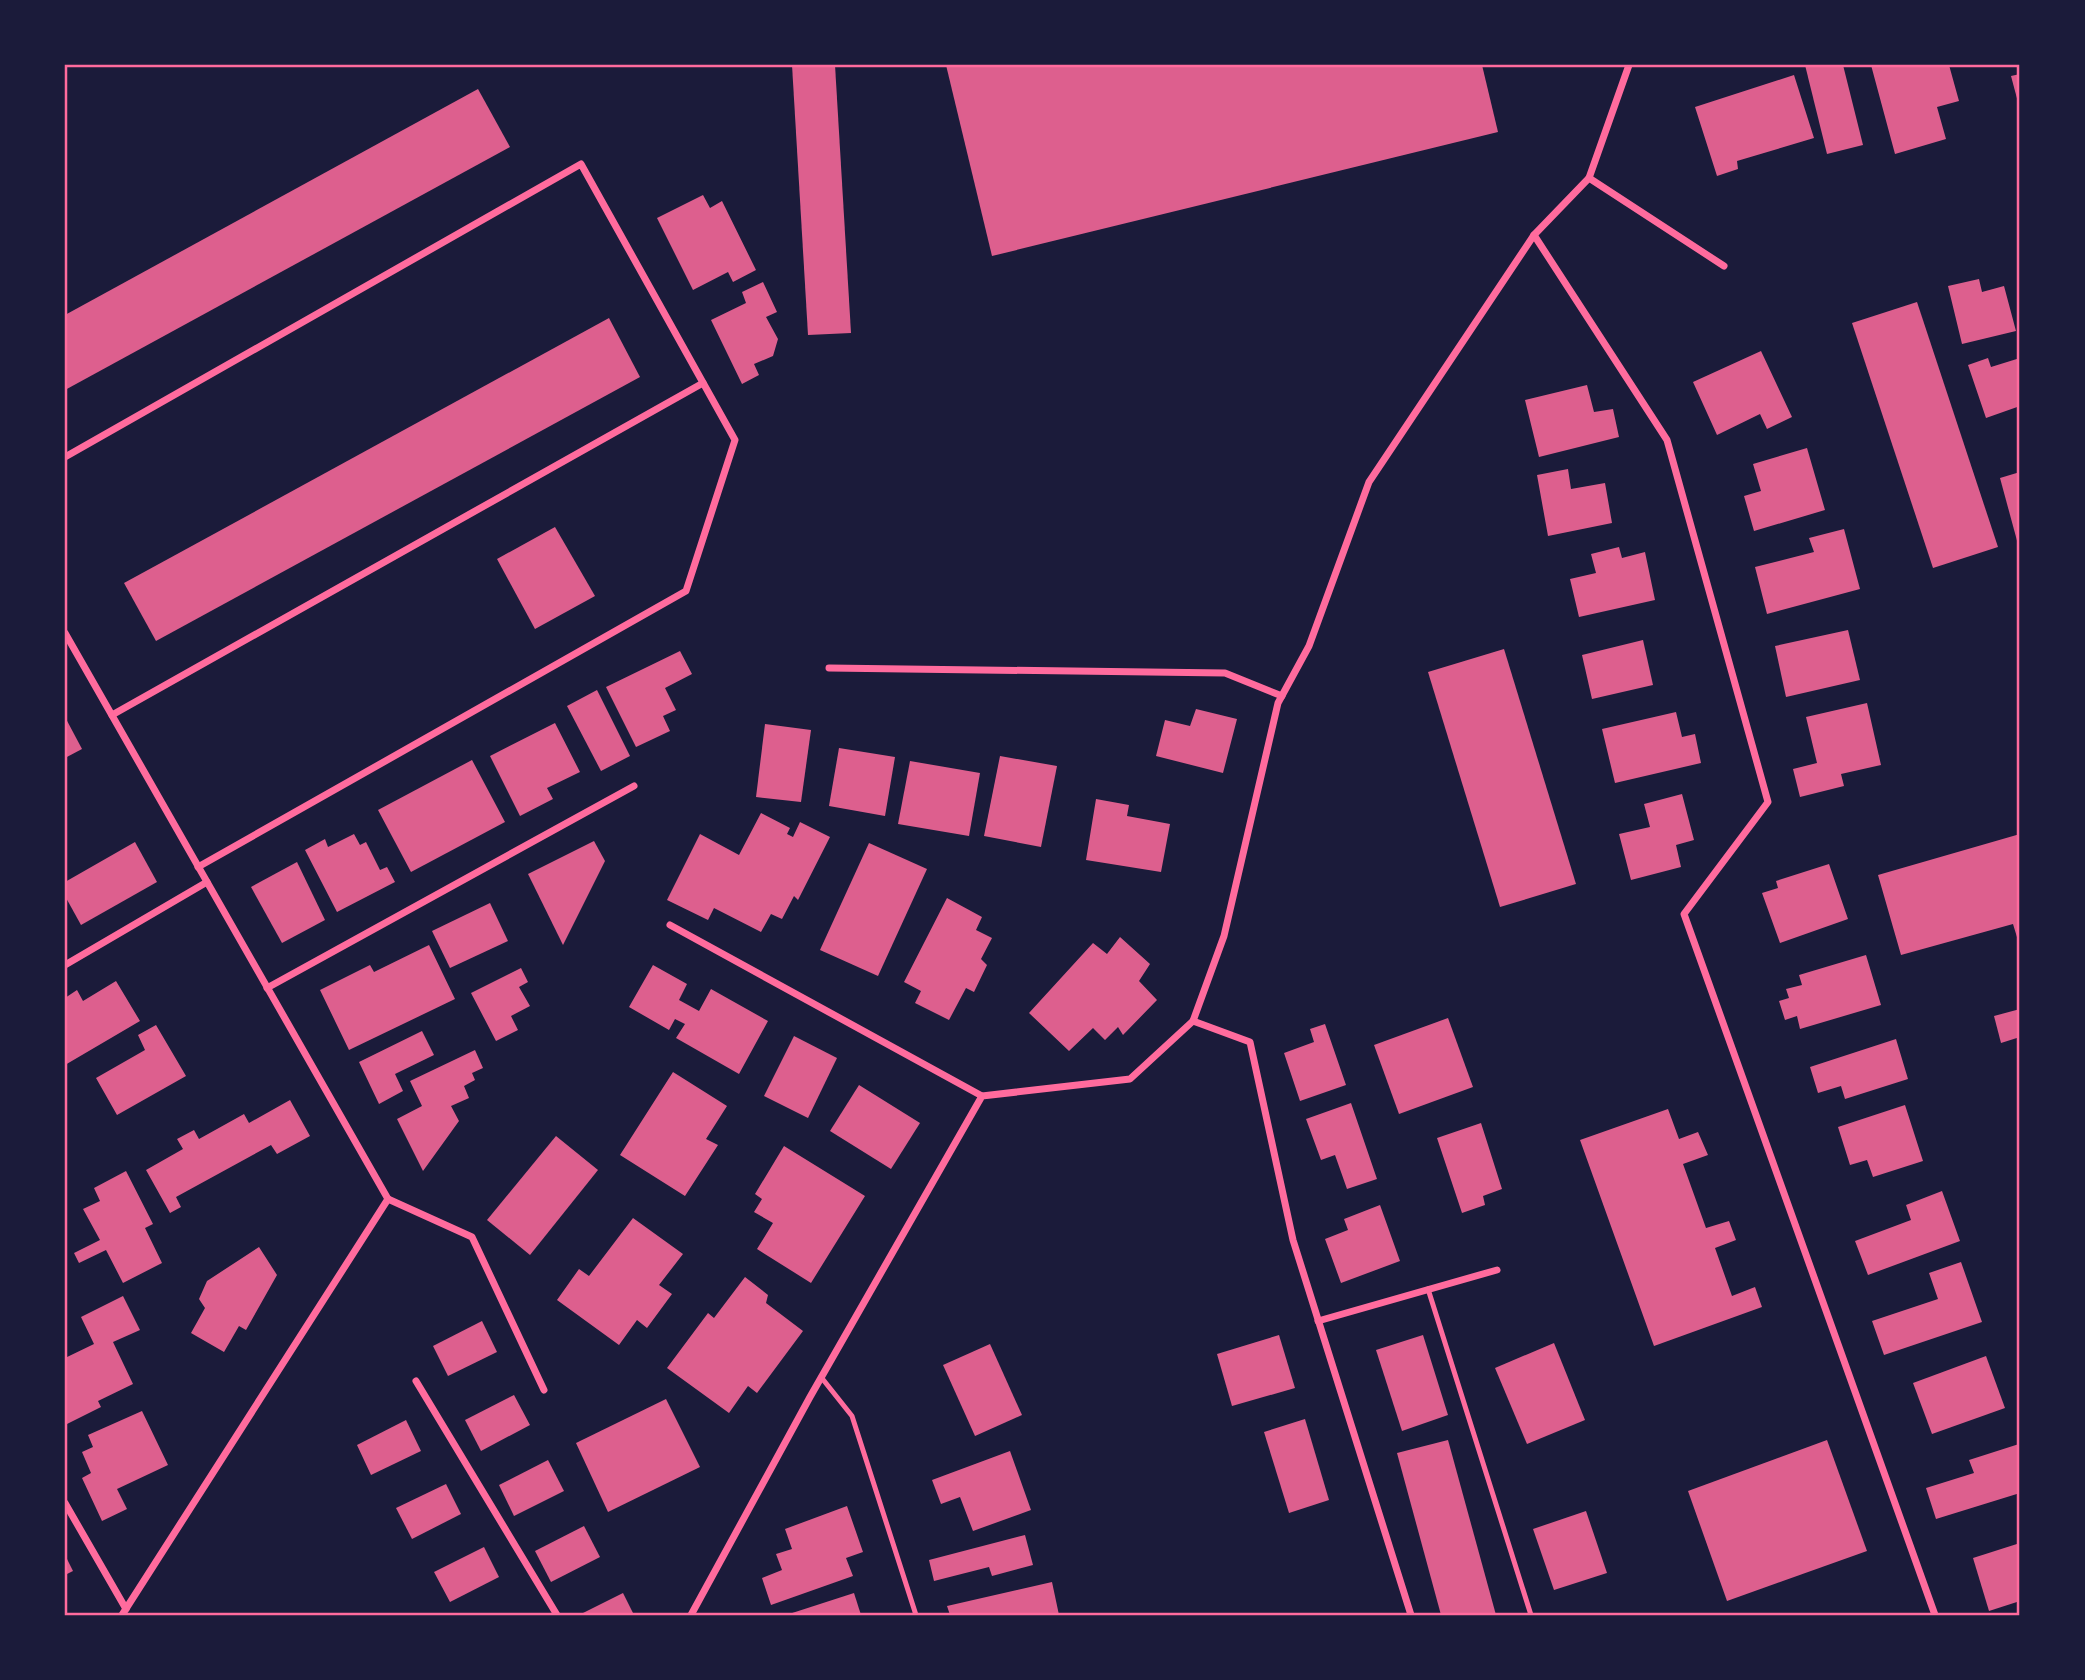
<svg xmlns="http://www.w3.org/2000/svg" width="2085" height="1680" font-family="'DejaVu Sans',sans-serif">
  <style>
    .building { fill: #dd5f8e }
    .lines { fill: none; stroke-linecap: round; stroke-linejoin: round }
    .service { stroke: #ff6b9d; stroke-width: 5 }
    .minor { stroke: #ff6b9d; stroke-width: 7 }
    .neatline { fill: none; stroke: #ff6b9d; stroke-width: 2.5 }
  </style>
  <rect width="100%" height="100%" fill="#1b1b3a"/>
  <g class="building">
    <polygon points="792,65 835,65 851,333 808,335"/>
    <polygon points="946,65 1482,65 1498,132 992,256"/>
    <polygon points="1805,65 1843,65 1863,145 1827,154"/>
    <polygon points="1871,65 1949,65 1959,101 1937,107 1946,139 1895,154"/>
    <polygon points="2020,74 2020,105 2019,106 2011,76"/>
    <polygon points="1794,75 1814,138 1737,161 1738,169 1717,176 1695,107"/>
    <polygon points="478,89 510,147 65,390 65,315"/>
    <polygon points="703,195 710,208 722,201 756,270 733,282 728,272 693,290 657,218"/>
    <polygon points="1979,279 1982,292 2004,286 2016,331 1962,344 1948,286"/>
    <polygon points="763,282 777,312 766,317 778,339 773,356 754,364 759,375 742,384 711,320 746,303 742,292"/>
    <polygon points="1917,302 1998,547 1933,568 1852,323"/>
    <polygon points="609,318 640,377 156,641 124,583"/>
    <polygon points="1761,351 1792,417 1767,429 1760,414 1717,435 1693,382"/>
    <polygon points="1988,358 1991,367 2020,358 2020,406 1986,418 1968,365"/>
    <polygon points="1587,385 1594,412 1613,409 1619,437 1539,457 1525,400"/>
    <polygon points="1807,448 1825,510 1754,531 1744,496 1761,491 1753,464"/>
    <polygon points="1568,469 1571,489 1605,483 1612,523 1548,536 1537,475"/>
    <polygon points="2020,472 2020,548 2019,548 2000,478"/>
    <polygon points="555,527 595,596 535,629 497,559"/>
    <polygon points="1844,529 1860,589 1767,614 1755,567 1814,552 1809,538"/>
    <polygon points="1619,547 1622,558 1645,552 1655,600 1579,617 1570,579 1596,573 1591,554"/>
    <polygon points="1848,630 1860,680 1786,697 1775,646"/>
    <polygon points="1643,640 1653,685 1592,699 1582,655"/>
    <polygon points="1504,649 1576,884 1500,907 1428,672"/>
    <polygon points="680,651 692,674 665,688 676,710 663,716 670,731 636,747 606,687"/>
    <polygon points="597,690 630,756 601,771 567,706"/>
    <polygon points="1867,703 1881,765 1841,774 1844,786 1800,797 1793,769 1817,763 1806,717"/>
    <polygon points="1196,709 1237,719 1223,773 1156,756 1165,720 1190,726"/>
    <polygon points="1676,712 1682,737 1695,734 1701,763 1615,783 1602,729"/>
    <polygon points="65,717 82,749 65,758"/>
    <polygon points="555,723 580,772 547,788 553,799 520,816 490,756"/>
    <polygon points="765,724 811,730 801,802 756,797"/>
    <polygon points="839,748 895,757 885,816 829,806"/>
    <polygon points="1000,756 1057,766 1041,847 984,836"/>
    <polygon points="472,760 505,822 411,872 378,810"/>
    <polygon points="910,761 980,773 969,836 898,824"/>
    <polygon points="1682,794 1694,840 1676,845 1681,867 1631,880 1619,834 1650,827 1644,804"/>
    <polygon points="1096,799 1129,805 1127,816 1170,824 1161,872 1086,860"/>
    <polygon points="761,813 790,828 787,834 793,837 800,822 830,837 798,900 794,896 782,919 771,914 761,932 714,908 708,920 667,900 700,834 739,855"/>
    <polygon points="354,834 360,845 366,842 380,870 387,867 395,882 337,912 305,850 325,839 328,847"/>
    <polygon points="2020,834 2020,947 2013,924 1901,955 1878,875"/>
    <polygon points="594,841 605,861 563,945 528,874"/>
    <polygon points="135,842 157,882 81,925 65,896 65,882"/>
    <polygon points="869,843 927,869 878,976 820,950"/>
    <polygon points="297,862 325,920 282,943 251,887"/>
    <polygon points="1829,864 1848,919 1780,943 1762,893 1778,888 1776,881"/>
    <polygon points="947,898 982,917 976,930 992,938 981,959 987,965 974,992 966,988 949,1020 915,1003 921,991 904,982"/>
    <polygon points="490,903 508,941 450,968 432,931"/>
    <polygon points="1120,937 1150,964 1139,981 1157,1000 1123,1035 1118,1027 1105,1040 1093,1028 1069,1051 1029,1013 1093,943 1107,954"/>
    <polygon points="429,945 455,999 349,1050 320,990 370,965 374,972"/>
    <polygon points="1866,955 1881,1005 1800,1029 1797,1016 1785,1020 1779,1001 1789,998 1786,989 1802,985 1799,975"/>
    <polygon points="653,965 687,984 679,1000 699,1011 711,989 768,1021 739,1074 676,1038 685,1024 675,1019 669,1030 629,1007"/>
    <polygon points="521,968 528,982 519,987 530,1006 511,1016 518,1030 496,1041 471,993"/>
    <polygon points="116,981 140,1021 65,1065 65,998 77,990 83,1001"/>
    <polygon points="2020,1009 2020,1037 2001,1043 1994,1016"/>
    <polygon points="1448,1018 1473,1087 1399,1114 1374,1045"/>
    <polygon points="1325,1024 1346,1085 1300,1101 1284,1053 1314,1042 1310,1029"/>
    <polygon points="156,1025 186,1076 117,1115 96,1078 145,1050 138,1035"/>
    <polygon points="422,1031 434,1055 395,1074 403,1091 379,1104 359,1062"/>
    <polygon points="794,1036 837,1058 808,1118 764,1096"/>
    <polygon points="1896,1039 1908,1079 1845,1099 1841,1086 1818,1093 1810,1067"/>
    <polygon points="475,1050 483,1068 472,1073 475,1080 464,1086 469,1098 451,1106 459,1121 423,1171 397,1119 422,1106 410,1081"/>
    <polygon points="673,1072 727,1106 706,1139 718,1145 685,1196 620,1155"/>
    <polygon points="859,1085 920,1123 891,1169 830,1131"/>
    <polygon points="290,1100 310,1136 277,1154 271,1145 176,1197 181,1207 170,1213 146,1170 183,1149 177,1139 194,1130 199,1139 244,1114 249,1123"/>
    <polygon points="1351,1103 1377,1179 1347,1189 1335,1155 1321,1160 1306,1119"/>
    <polygon points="1905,1105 1923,1161 1873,1177 1867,1160 1850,1165 1838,1127"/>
    <polygon points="1668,1109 1679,1139 1698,1132 1708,1155 1683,1164 1706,1228 1729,1221 1736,1240 1715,1248 1732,1296 1755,1287 1762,1307 1654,1346 1580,1140"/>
    <polygon points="1481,1123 1502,1189 1483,1196 1485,1205 1462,1213 1437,1138"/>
    <polygon points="556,1136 598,1170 530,1255 487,1220"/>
    <polygon points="784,1146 865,1196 811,1283 757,1249 773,1223 754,1212 762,1199 755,1194"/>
    <polygon points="126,1171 153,1224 145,1228 162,1263 123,1283 106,1250 79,1263 74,1253 100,1240 83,1209 100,1201 94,1188"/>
    <polygon points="1942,1191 1960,1241 1868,1275 1855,1241 1911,1220 1906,1205"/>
    <polygon points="1380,1205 1400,1261 1341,1283 1325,1239 1348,1230 1344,1219"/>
    <polygon points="633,1218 683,1254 659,1285 672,1294 647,1328 637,1320 619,1345 557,1300 579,1269 589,1276"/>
    <polygon points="259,1247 277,1275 246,1330 239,1326 224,1352 191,1333 205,1308 199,1299 207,1281"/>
    <polygon points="1961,1262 1982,1322 1884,1355 1872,1321 1938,1299 1929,1273"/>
    <polygon points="745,1277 768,1295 766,1303 803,1331 757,1393 748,1386 729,1413 667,1368 708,1313 714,1318"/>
    <polygon points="123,1296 140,1330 113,1342 133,1384 98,1401 101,1407 67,1424 65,1358 94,1344 81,1317"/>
    <polygon points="482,1321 497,1352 448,1376 433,1346"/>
    <polygon points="1279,1335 1295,1388 1232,1406 1217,1354"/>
    <polygon points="1423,1335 1448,1415 1402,1431 1376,1350"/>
    <polygon points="1554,1343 1585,1420 1527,1444 1495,1368"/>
    <polygon points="990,1344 1022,1415 975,1436 943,1365"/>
    <polygon points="1986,1356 2005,1408 1932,1434 1913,1383"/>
    <polygon points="514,1395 530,1425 481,1451 465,1420"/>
    <polygon points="666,1399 700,1467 608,1512 576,1443"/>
    <polygon points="142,1411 168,1465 117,1489 127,1509 102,1521 82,1478 91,1473 82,1452 93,1447 88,1435"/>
    <polygon points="1305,1419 1329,1500 1289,1513 1264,1432"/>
    <polygon points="406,1420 421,1451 371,1475 357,1445"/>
    <polygon points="1448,1440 1496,1615 1441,1615 1397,1453"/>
    <polygon points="1827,1440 1867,1551 1727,1601 1688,1491"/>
    <polygon points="2019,1444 2020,1493 1936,1519 1926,1488 1974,1473 1969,1460"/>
    <polygon points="1010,1451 1031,1510 973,1531 960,1497 941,1504 932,1480"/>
    <polygon points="548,1460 564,1491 514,1516 499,1485"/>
    <polygon points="446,1484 461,1514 412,1539 396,1508"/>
    <polygon points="847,1506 863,1552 846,1558 853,1576 771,1605 762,1578 782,1570 776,1554 792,1549 785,1529"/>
    <polygon points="1586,1511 1607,1573 1554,1590 1533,1529"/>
    <polygon points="584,1526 600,1557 551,1582 535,1551"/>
    <polygon points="1025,1535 1033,1565 992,1576 989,1567 934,1581 929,1560"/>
    <polygon points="2020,1543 2020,1601 1989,1611 1973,1558"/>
    <polygon points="484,1547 499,1577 450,1602 434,1572"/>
    <polygon points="65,1555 73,1571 65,1575"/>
    <polygon points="1052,1582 1059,1615 950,1615 947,1606"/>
    <polygon points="623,1593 634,1615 579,1615"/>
    <polygon points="854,1593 861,1615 786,1615"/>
  </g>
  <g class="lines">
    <g class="service">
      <polyline points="1428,1289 1531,1615"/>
      <polyline points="821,1377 852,1416 916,1615"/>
    </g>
    <g class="minor">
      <polyline points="1589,178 1724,266"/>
      <polyline points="1534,235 1667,440 1768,802 1684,914 1935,1615"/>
      <polyline points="65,457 581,164 735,440 686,591 198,867"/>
      <polyline points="65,633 388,1199 122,1615"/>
      <polyline points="829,668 1225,673 1282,696"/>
      <polyline points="112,715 703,383"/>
      <polyline points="670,925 982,1096"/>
      <polyline points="65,965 207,882"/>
      <polyline points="267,988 634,786"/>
      <polyline points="1193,1021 1250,1042 1293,1240 1411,1615"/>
      <polyline points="388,1199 472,1237 544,1390"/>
      <polyline points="1318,1321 1497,1270"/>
      <polyline points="416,1381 557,1615"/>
      <polyline points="65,1503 126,1609"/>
      <polyline points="691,1615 810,1397 982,1096 1130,1079 1193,1021 1224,936 1278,703 1309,646 1369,482 1534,235 1589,178 1629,65"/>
    </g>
  </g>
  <rect width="2085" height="1680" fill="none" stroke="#1b1b3a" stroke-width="133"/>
  <rect x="66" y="66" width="1952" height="1548" class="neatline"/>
</svg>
